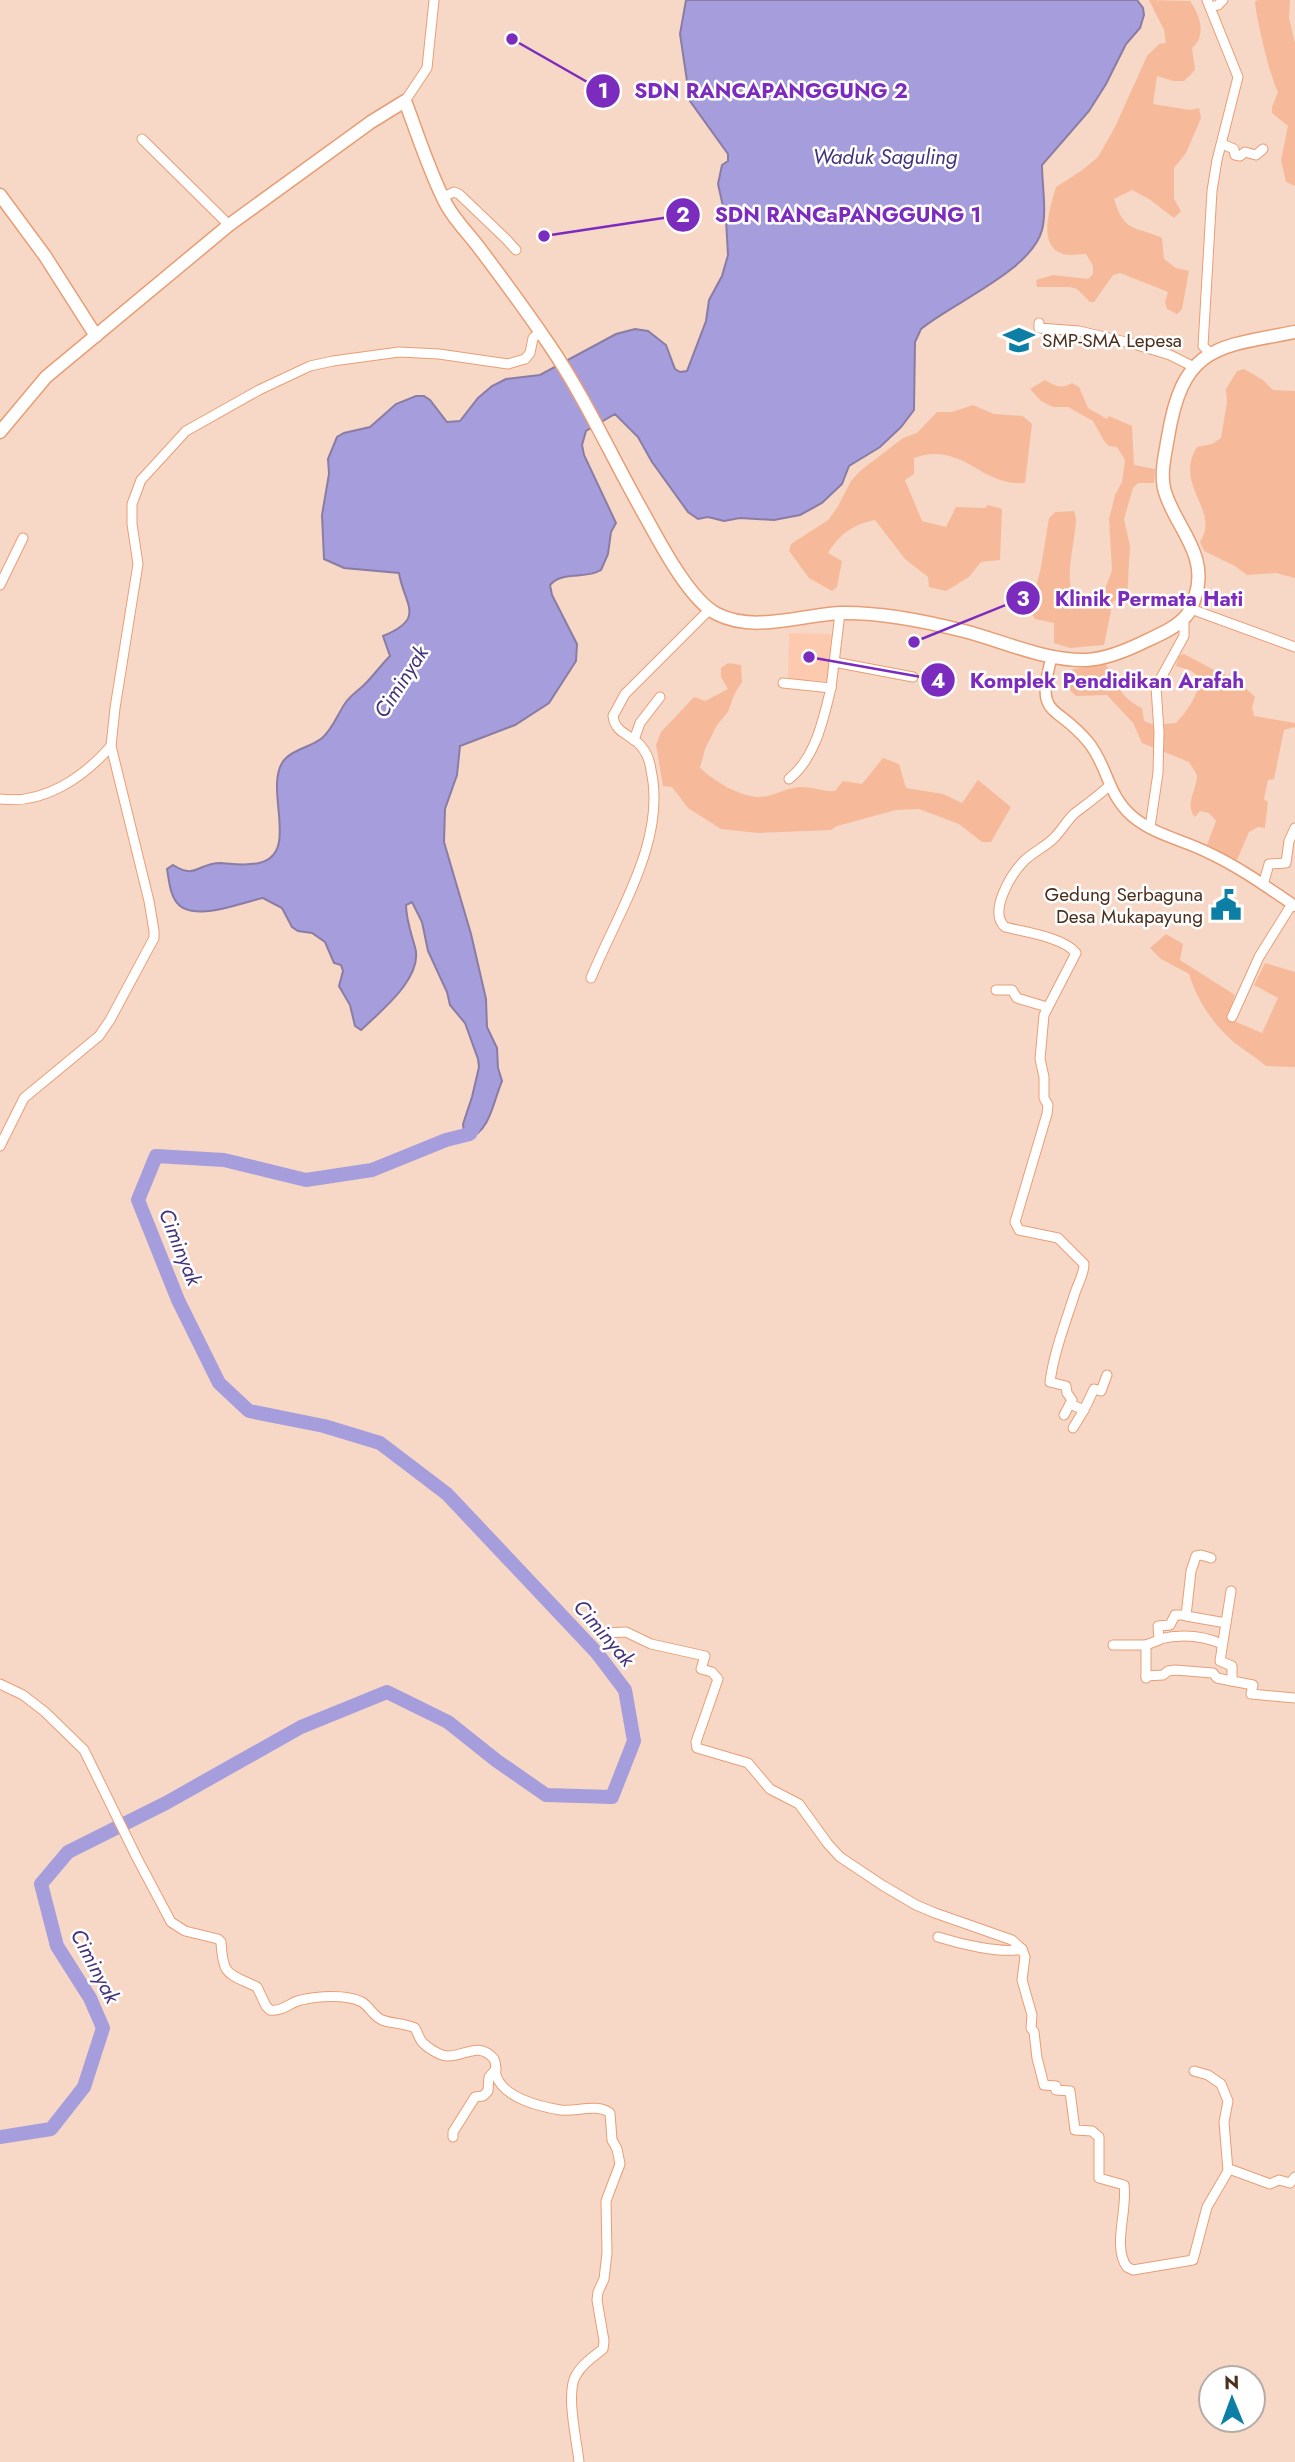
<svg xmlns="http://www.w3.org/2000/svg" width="1295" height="2462" font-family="Jost,sans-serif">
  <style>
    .built { fill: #fdcaaf }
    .green { fill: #f6ba9a }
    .water { fill: #a59ddc; stroke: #8a7ca3; stroke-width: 2 }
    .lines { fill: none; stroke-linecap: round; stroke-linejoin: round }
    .river { stroke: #a59ddc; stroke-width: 14 }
    .minor-casing { stroke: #e89e75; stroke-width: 11 }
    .tertiary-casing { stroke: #e89e75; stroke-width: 13 }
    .secondary-casing { stroke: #e89e75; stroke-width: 15 }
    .minor { stroke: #fff; stroke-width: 9 }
    .tertiary { stroke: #fff; stroke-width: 10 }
    .secondary { stroke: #fff; stroke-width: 12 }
    .labels { text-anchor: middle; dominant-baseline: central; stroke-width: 5; stroke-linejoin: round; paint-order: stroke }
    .poi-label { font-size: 19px; fill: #4c2e1d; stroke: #fff; text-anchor: start }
    .water-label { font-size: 21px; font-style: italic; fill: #43327c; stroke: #fff }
    .leader { fill: none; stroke: #7b2cbf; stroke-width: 2.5 }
    .callout-dot { fill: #7b2cbf; stroke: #fff; stroke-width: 2.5 }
    .mark-label { font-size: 21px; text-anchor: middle; font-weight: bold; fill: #fff }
    .callout-label { font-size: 21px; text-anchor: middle; font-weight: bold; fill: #7b2cbf; stroke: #fff; stroke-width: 5; stroke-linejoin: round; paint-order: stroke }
  </style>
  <rect width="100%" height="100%" fill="#f7d8c7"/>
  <polygon class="built" points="789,633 831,634 830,681 788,680"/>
  <g class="green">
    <path d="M 1149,0 L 1190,1 C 1200,15 1207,36 1192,48 L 1195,70 L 1184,81 L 1173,81 L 1157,76 L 1153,104 L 1190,110 L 1199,108 L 1201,118 L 1186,153 L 1174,168 L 1174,199 L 1181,211 L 1174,218 L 1149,199 L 1132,190 L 1114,199 C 1125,234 1134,225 1162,238 L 1164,259 L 1176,268 L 1189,271 L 1182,309 L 1177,314 L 1167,309 L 1165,302 L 1168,292 L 1120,273 L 1113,275 L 1094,302 L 1090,302 L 1077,289 L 1070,287 L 1037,287 L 1036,280 L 1053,275 L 1088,279 L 1093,274 L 1093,266 L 1086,254 C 1079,254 1069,256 1063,254 C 1036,246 1051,205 1056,187 L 1081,171 L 1098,157 L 1115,127 L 1147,56 L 1159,44 L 1166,43 L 1164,30 Z"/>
    <path d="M 1257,0 L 1290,0 L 1289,18 L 1295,43 L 1295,186 L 1286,182 L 1281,160 L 1288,126 L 1272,113 L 1272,107 L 1278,92 C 1271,80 1256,18 1255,2 Z"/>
    <path d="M 1244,369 L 1263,380 L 1273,390 L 1295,391 L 1295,578 L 1276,573 L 1247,575 L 1235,566 L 1204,551 L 1200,542 C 1221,510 1173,486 1197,447 L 1212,444 L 1221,438 L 1227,402 L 1226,389 L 1237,371 Z"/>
    <path d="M 1045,380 C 1054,385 1061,390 1072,383 L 1079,387 L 1088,408 L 1107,419 L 1109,416 L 1132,426 L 1134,465 L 1155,469 L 1154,483 L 1138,483 L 1133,488 L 1124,519 L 1130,546 L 1127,598 L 1113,601 L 1104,645 L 1070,648 L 1054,643 L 1054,623 L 1035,619 L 1030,611 L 1041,567 L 1049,518 L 1055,512 L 1074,511 L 1076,518 C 1076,543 1062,579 1076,602 L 1088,604 L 1101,600 L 1112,570 L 1109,519 L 1115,495 L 1122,482 L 1125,460 L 1117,447 L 1109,446 L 1104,441 L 1093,421 L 1068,407 L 1053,407 L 1041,401 L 1030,389 Z"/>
    <path d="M 973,405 L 994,414 L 1023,416 L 1032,424 L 1025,483 C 981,487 962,440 914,458 L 914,474 L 905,480 L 922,521 L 946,527 L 956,507 L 985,508 L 988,505 L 1002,509 L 1000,560 L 981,562 L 969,577 L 946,591 L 929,587 L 928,577 L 905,559 L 875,520 C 852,525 840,534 828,553 L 842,561 L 837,587 L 832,591 L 809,578 L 789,551 L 791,544 L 828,520 L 837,508 L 851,481 L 860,471 L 903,438 L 917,433 L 937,412 L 952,412 Z"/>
    <path d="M 1184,654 L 1214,670 L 1235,678 L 1255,697 L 1252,707 L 1254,716 L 1295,723 L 1295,729 L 1294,727 L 1284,730 L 1274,779 L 1268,780 L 1264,799 L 1268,802 L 1265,828 L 1258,827 L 1249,832 L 1237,860 L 1207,845 L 1216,821 L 1209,813 L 1200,811 L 1195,817 C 1184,804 1197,790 1197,775 L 1189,762 L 1142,743 L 1133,723 L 1107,695 L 1076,696 L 1067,687 L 1073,669 L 1106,664 C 1114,682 1123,700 1142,708 L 1144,721 L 1154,725 L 1176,723 C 1185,714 1209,683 1193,672 C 1189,669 1180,668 1176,666 L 1179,656 Z"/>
    <path d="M 728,663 L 741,665 L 742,682 L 734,695 L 728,712 L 717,725 L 705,749 L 700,768 C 716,782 738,796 759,797 C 774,797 788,786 802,787 C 814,787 823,792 835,791 L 843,781 L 862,784 L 883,758 L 899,764 L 906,788 L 943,794 L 962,803 L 978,780 L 1011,807 L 991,842 L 982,842 L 959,824 L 919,809 L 896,810 L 837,826 L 831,830 L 758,833 L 721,829 L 688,808 L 672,787 L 663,786 L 656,745 L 661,732 L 694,697 L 705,701 L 728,689 L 721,677 L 721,668 Z"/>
    <path d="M 1166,934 L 1183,944 L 1180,960 L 1235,995 L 1227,1018 L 1262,1033 L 1278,998 L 1254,985 L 1265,963 L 1295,972 L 1295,1067 L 1266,1066 C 1256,1057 1245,1051 1235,1043 C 1213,1025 1197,1000 1189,974 L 1161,959 L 1150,948 Z"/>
  </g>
  <path class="water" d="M 686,0 L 1137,0 L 1143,8 L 1144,15 L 1140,28 L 1126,44 L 1106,84 L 1089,111 L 1042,165 C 1042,185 1047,211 1042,230 C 1031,271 952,303 921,329 L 915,342 L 914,410 L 901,427 L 880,447 L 849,466 L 842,484 L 822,503 L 800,515 L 774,520 L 740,518 L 724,521 L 708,517 L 698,519 L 688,512 L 652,462 L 638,437 L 615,414 L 586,431 L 582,445 L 584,455 L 616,523 L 611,532 L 608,554 L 601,570 C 585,580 564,570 550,585 L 552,595 L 577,644 L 576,661 L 549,703 L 515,725 L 460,746 L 457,775 L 445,809 L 444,842 L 471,934 L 486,999 L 487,1027 L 497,1048 L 498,1068 L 502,1081 C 494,1099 490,1133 468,1138 L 464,1132 L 463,1124 L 472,1097 L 479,1067 L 478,1059 L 465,1023 L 450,1005 L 447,992 L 428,951 L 422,922 L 412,902 L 406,905 C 406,919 411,933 415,947 C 424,977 381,1011 361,1030 L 355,1026 L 350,1005 L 339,986 L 343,971 L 341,965 L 334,963 L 325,942 L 312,933 L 298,931 L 292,927 L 282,908 L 263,898 C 242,902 189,925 175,900 C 169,891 169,879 167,869 L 173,865 C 197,880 196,863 221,863 C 233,864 247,866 259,863 C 300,854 265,792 282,763 C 291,749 310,748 322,738 C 333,729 338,713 346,702 C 351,695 359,690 365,684 C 374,675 381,665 390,656 L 383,636 C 427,618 404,605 399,573 L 344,568 L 324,559 L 322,515 L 329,474 L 328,459 L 337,437 L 344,433 L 370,427 L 396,404 L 416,396 L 424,396 L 430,400 L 447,422 L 460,421 L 478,398 L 492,386 L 506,379 L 540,375 L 616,334 L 635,329 L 648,331 L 666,345 L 675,369 L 680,372 L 687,371 L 706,321 L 709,300 L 722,276 L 728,255 L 726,220 L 718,184 L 722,165 L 728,161 L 728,154 L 690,101 L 680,34 Z"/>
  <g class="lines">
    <polyline class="river" points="0,2137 51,2129 84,2087 103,2028 90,1998 57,1946 41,1884 68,1852 166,1803 301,1727 387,1692 448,1722 497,1761 546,1795 612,1797 634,1741 625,1690 597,1653 447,1494 380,1443 324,1426 249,1411 219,1383 178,1300 138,1200 156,1156 224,1160 306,1180 372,1170 446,1140 470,1134 477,1121"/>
    <defs>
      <g id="minor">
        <polyline points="1207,0 1238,77 1217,160 1212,191 1203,346 1210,353"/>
        <polyline points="1210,7 1218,5 1223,0"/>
        <polyline points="405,101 427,68 434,0"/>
        <polyline points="142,139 229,225"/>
        <polyline points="1222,144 1234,149 1235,155 1240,156 1245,152 1256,155 1263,149"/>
        <polyline points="443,197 454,192 459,194 506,239 516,250"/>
        <polyline points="1039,323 1039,328 1079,331 1134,344 1170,355 1194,367"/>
        <polyline points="0,585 23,538"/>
        <polyline points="1191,609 1295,647"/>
        <polyline points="834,662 913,677"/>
        <polyline points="783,683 831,688 840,613"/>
        <polyline points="634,740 640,723 660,697"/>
        <path d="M 789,779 C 816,757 823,720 831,688"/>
        <path d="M 0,799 C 43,805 83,778 111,746"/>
        <polyline points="1150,827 1158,773 1159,732 1156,687 1184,636 1184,619"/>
        <polyline points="1263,885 1269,864 1286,863 1289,841 1295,828"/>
        <path d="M 591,978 C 617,914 667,840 651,770 C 650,762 646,752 641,746 C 631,734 615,734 613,716 L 625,694 L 710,609"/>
        <polyline points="996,990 1012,990 1017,998 1047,1007"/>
        <polyline points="1232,1017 1259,957 1292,904"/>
        <polyline points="0,1146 24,1098 99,1036 110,1020 154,938 154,931 149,901 111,746 115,708 138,564 132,524 132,504 141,480 186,431 259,390 310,366 333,361 399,352 439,354 508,364 525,359 530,353 533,338 540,332"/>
        <polyline points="1070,1404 1084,1410 1094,1389 1101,1391 1107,1375"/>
        <path d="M 1064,1415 L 1072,1400 L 1067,1393 L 1066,1386 L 1050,1382 C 1054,1352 1065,1324 1074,1296 C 1077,1285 1084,1275 1084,1264 L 1058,1238 L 1019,1230 L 1015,1222 L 1047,1114 L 1048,1105 L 1044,1098 L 1044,1077 L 1040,1059 L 1044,1015 L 1076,953 C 1063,937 1024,932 1005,927 C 988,912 1011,874 1024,861 C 1033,852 1045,847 1054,838 C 1062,830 1067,820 1075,813 C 1087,804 1098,796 1109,786"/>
        <polyline points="1073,1428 1084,1410"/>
        <polyline points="1211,1558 1201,1555 1196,1556 1191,1571 1186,1616 1226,1623"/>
        <polyline points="1231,1591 1220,1661 1232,1666 1232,1681 1253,1685 1251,1694 1295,1698"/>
        <path d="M 604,1633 L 626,1632 L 651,1644 L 705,1656 L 701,1669 L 712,1672 L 718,1679 L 696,1742 L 697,1748 L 748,1763 L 770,1789 L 799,1804 L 828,1844 L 840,1857 L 882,1885 L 916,1905 L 935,1913 L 1012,1940 L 1022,1949 L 1025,1957 L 1022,1980 L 1032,2015 L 1031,2028 L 1034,2032 L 1037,2058 L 1044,2085 L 1056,2086 L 1056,2090 L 1070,2091 L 1075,2130 L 1092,2131 L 1099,2137 L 1099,2178 L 1124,2185 C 1128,2209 1112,2247 1127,2267 L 1133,2270 L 1193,2260 L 1207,2207 L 1228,2171 L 1232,2170 L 1270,2184 L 1279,2180 L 1290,2183 L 1295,2177"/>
        <path d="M 1159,1639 C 1180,1634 1202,1635 1222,1644"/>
        <polyline points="1113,1645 1146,1645"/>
        <polyline points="1146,1676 1163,1675 1168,1671 1175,1670 1213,1673 1217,1678 1232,1681"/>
        <polyline points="1146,1678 1146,1645 1159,1640 1158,1626 1170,1625 1175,1615 1186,1615"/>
        <path d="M 0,1684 L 23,1695 L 45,1712 L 84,1750 L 137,1858 L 171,1922 L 185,1931 L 218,1939 L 221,1942 C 223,1977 228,1973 257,1987 L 266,2006 L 270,2010 C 283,2012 290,2002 301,2000 C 318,1996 346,1994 362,2002 C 370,2007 373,2016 382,2020 C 393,2024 404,2023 415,2028 C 418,2033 419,2039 423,2043 C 428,2048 440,2056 448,2056 C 465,2056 479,2041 494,2059 C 497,2065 495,2069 496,2075 C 503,2098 541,2107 561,2110 C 577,2112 597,2103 610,2113 L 612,2140 L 617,2149 L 620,2164 L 606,2201 L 607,2253 L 604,2279 L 598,2292 L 597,2300 L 604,2341 L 603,2349 C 593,2357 581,2365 575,2377 C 566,2396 577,2441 579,2462"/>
        <path d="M 938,1937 C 960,1944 1001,1954 1022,1949"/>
        <polyline points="1194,2071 1208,2075 1221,2084 1228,2101 1224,2122 1228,2171"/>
        <polyline points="453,2137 453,2132 475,2097 483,2096 488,2091 489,2077 496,2069"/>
      </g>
      <path id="tertiary" d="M 1052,656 C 1034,720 1056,702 1089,743 C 1108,767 1107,794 1132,816 C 1154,835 1184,840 1209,853 C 1239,867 1267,887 1295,906"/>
      <g id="secondary">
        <polyline points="0,195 45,256 96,336"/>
        <path d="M 0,432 L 46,377 L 229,225 L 371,122 L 405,101 C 418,135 429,171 446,204 C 454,219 466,231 477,245 C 502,278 527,312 550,346 C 586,399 612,458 644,514 C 659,541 689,600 717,614 C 755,633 800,615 840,613 C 881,612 925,621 964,631 C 1003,641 1045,661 1086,660 C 1107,659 1130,649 1148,640 C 1161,634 1177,627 1186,616 C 1191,611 1193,604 1195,597 C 1209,556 1178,530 1166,495 C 1159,476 1165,456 1168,437 C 1183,346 1216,347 1295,332"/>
      </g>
    </defs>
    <use href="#minor" class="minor-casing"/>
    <use href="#tertiary" class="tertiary-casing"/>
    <use href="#secondary" class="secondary-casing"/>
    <use href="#minor" class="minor"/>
    <use href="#tertiary" class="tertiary"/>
    <use href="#secondary" class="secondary"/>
  </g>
  <defs>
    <symbol id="school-bare" viewBox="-9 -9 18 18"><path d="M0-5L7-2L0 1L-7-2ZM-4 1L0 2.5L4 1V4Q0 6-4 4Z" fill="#0d7fa7" stroke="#fff" stroke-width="2.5" paint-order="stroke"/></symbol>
    <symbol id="civic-bare" viewBox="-9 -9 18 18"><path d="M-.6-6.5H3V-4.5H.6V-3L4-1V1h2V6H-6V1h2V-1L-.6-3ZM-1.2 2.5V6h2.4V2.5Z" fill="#0d7fa7" stroke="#fff" stroke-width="2.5" paint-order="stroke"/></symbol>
  </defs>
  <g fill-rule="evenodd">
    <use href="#school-bare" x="997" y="318" width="44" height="44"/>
    <use href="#civic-bare" x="1204" y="883" width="44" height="44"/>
  </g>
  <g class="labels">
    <g class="poi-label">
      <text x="1042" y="340">SMP-SMA Lepesa</text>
      <text x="1203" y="894" text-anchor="end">Gedung Serbaguna<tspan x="1203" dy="22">Desa Mukapayung</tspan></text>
    </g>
    <g class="water-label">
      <text x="885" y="157">Waduk Saguling</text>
      <text transform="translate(401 682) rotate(-57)">Ciminyak</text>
      <text transform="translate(180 1247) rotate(68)">Ciminyak</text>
      <text transform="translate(604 1633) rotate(49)">Ciminyak</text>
      <text transform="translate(95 1966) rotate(62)">Ciminyak</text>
    </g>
  </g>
  <path class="leader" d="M512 39L603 91M544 236L683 215M914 642L1023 598M809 657L938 680"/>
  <g class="callout-dot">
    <circle cx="512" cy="39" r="7"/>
    <circle cx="544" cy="236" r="7"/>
    <circle cx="914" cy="642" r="7"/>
    <circle cx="809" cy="657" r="7"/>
    <circle cx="603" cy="91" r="18"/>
    <circle cx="683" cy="215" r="18"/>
    <circle cx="1023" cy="598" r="18"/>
    <circle cx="938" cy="680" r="18"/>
  </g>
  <g class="mark-label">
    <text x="603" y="98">1</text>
    <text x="683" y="222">2</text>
    <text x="1023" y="606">3</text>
    <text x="938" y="688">4</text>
  </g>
  <g class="callout-label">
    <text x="771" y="98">SDN RANCAPANGGUNG 2</text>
    <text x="848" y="222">SDN RANCaPANGGUNG 1</text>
    <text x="1149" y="606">Klinik Permata Hati</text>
    <text x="1107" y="688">Komplek Pendidikan Arafah</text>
  </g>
  <g transform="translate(1232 2399) rotate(359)"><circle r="33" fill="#ffffff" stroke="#b7aba5" stroke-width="2"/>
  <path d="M0-5L12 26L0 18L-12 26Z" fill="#0d7fa7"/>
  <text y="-10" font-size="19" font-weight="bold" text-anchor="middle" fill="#4c2e1d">N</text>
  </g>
</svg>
